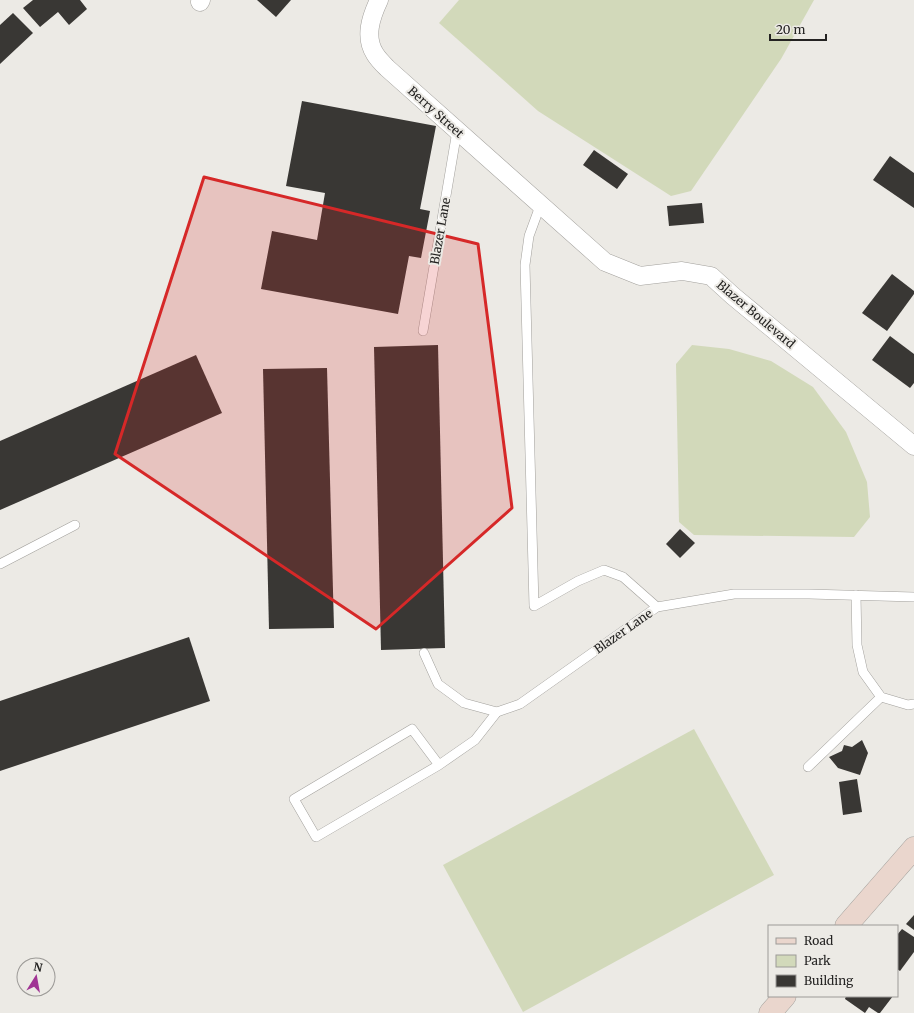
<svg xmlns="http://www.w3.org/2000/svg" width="914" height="1013" font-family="Merriweather,serif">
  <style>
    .green { fill: #d2d9ba }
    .building { fill: #393734 }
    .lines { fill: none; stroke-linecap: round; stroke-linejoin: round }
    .lane-casing { stroke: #a2a09c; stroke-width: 10 }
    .street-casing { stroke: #a2a09c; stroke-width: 19 }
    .secondary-casing { stroke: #a2a09c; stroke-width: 23 }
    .lane { stroke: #fff; stroke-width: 9 }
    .street { stroke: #fff; stroke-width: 18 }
    .secondary { stroke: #ead6cd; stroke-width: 22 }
    .marked { fill: #d62828; fill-opacity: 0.2; stroke: #d62828; stroke-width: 3; stroke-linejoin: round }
    .labels { text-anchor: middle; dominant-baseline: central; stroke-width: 4; stroke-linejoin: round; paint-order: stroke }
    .street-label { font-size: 12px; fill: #242322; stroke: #eceae5 }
  </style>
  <rect width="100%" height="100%" fill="#eceae5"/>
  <g class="green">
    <polygon points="459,0 814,0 781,59 691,191 671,196 538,111 439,23"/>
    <polygon points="692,345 729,349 771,361 813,387 846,432 867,482 870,517 854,537 694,535 679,522 676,364"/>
    <polygon points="694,729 774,875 523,1012 443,865"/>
  </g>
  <g class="building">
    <polygon points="33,0 80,0 87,9 69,25 58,12 40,27 23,8"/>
    <polygon points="257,0 291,0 276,17"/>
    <polygon points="13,13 33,33 0,64 0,25"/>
    <polygon points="302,101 436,126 420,209 430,211 421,258 409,256 398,314 261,289 272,231 317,240 325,193 286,186"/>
    <polygon points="594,150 628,174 617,189 583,165"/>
    <polygon points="890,156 914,173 914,208 873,180"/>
    <polygon points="702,203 704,223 669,226 667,206"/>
    <polygon points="892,274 914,291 914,294 887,331 862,313"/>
    <polygon points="890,336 914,354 914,383 910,388 872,360"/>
    <polygon points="438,345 445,648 381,650 374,347"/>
    <polygon points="196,355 222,413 0,510 0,441"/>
    <polygon points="327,368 334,628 269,629 263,369"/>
    <polygon points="680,529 695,543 680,558 666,544"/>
    <polygon points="189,637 210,701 0,771 0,701"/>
    <polygon points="862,740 868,753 860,775 838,768 829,757 842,751 844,745 852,747"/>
    <polygon points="857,779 862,812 843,815 839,782"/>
    <polygon points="914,915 914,930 906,924"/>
    <polygon points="902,929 914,937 914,952 900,971 897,969 897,935"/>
    <polygon points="846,996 893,996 880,1013 878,1013 869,1007 865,1013 845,999"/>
  </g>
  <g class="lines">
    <defs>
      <g id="lane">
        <polyline points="540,206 529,236 525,265 534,606 578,581 604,570 623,577 657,607"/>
        <polyline points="423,331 457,131"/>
        <polyline points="0,564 75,525"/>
        <polyline points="856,595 857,645 863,672 881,697 908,705 914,704"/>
        <polyline points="424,653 438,684 464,703 497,712 520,704 657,607 734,594 809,594 914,597"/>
        <polyline points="439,765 412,729 294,799 316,837 439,765 475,740 497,712"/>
        <polyline points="808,767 881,697"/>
      </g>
      <g id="street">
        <path d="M 379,0 C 371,17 364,37 375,54 C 378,59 383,64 387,68 L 605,262 L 640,276 L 682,271 L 711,276 L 733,296 L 914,446"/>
        <polyline points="200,2 201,0"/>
      </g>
      <g id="secondary">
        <polyline points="846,926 914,848"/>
        <polyline points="770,1013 785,996"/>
      </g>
    </defs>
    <use href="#lane" class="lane-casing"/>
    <use href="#street" class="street-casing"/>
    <use href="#secondary" class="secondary-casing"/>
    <use href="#lane" class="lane"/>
    <use href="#street" class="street"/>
    <use href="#secondary" class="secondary"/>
  </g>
  <path class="marked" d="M 204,177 L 478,244 L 512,508 L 376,629 L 115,454 Z"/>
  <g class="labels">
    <g class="street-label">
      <text transform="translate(436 112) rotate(42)">Berry Street</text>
      <text transform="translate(440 231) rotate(-80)">Blazer Lane</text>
      <text transform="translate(756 314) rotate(40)">Blazer Boulevard</text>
      <text transform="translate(623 631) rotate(-35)">Blazer Lane</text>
    </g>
  </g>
  <rect x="768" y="925" width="130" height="72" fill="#eceae5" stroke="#9c9a97"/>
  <rect x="776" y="938" width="20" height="6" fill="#ead6cd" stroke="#9c9a97"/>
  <text x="804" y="945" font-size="12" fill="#242322">Road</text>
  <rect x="776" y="955" width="20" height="12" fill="#d2d9ba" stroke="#9c9a97"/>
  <text x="804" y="965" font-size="12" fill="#242322">Park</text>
  <rect x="776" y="975" width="20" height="12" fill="#393734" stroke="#9c9a97"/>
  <text x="804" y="985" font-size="12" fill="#242322">Building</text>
  <g transform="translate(36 977) rotate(11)"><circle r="19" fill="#eceae5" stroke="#9c9a97"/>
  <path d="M0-3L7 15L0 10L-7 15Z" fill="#a03494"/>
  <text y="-6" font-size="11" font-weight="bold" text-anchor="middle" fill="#242322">N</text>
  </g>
  <path d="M770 34v6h56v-6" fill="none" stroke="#242322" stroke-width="2"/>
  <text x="776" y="34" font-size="12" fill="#242322" stroke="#eceae5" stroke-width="3" paint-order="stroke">20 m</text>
</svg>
